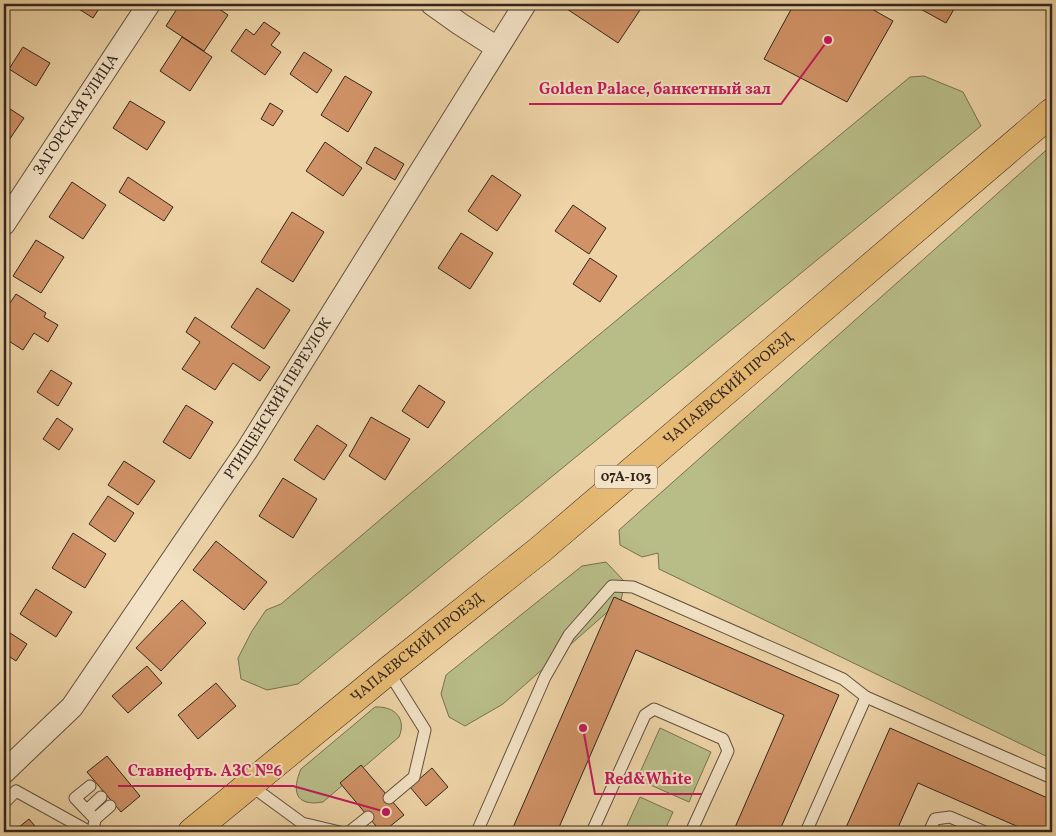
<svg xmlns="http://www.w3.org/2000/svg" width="1056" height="836" font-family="Vollkorn,serif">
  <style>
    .green { fill: #b8bc87; stroke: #767152 }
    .building { fill: #d09266; stroke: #33261e }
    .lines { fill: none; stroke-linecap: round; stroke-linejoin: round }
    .lane-casing { stroke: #625140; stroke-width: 13 }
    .street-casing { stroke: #625140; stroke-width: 24 }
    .primary-casing { stroke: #33261e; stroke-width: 29 }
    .lane { stroke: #f3e2c5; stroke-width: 11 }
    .street { stroke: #f3e2c5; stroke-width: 22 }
    .primary { stroke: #e6ba73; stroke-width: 28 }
    .labels { text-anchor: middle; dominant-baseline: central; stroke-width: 4; stroke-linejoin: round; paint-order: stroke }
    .shield { fill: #f3e2c5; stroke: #6d5e50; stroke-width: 1 }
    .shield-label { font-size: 14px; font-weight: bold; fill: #33261e }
    .street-label { font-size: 15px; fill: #33261e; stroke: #f3e2c5 }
    .leader { fill: none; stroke: #c2185b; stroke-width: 2 }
    .callout-dot { fill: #c2185b; stroke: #f3e2c5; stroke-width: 2 }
    .callout-label { font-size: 16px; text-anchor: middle; font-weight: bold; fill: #c2185b; stroke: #f3e2c5; stroke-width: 4; stroke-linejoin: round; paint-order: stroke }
  </style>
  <rect width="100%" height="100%" fill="#edd3a6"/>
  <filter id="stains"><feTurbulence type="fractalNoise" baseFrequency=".004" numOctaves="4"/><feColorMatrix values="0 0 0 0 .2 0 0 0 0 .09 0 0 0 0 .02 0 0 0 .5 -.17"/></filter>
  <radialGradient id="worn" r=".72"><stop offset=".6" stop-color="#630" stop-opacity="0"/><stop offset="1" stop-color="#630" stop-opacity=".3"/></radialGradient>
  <g class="green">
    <polygon points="924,76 963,92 981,126 298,684 267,690 241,679 238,658 252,631 266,610 281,604 530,392 910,77"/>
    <polygon points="1052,145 1052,759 659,569 658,553 642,557 620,545 619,530"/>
    <polygon points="606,562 625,582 621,600 503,704 465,726 449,717 441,694 446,675 582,566"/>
    <path d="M 375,707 C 394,706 407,718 399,737 L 323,802 C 294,807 292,790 301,769 Z"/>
    <polygon points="660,728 711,752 689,802 637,779"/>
    <polygon points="640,797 673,812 664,832 624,832"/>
  </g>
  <g class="building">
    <polygon points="71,4 102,4 93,18"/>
    <polygon points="180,4 212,4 228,15 204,51 166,26"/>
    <polygon points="571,4 644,4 618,43 567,9"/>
    <polygon points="794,4 863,4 893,21 847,102 764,59"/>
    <polygon points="917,4 957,4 946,23 915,6"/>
    <polygon points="264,22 280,33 271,45 281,52 265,75 231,51 246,29 254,35"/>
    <polygon points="182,37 212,57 190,91 160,71"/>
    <polygon points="23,47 50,63 36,86 9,69"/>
    <polygon points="304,52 332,70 317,93 290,74"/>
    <polygon points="345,76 372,92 348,132 321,115"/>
    <polygon points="130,101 165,122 147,150 113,128"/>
    <polygon points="270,103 283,111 273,126 261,119"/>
    <polygon points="4,105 24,118 5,146 4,145"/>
    <polygon points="325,142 362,168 343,196 306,171"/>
    <polygon points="375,147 404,164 395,180 366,163"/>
    <polygon points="492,175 521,195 497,231 468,211"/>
    <polygon points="128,177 173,207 164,221 119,192"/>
    <polygon points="72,182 106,205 83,239 49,217"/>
    <polygon points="573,205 606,228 589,254 555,231"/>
    <polygon points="292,212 324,232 293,282 261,262"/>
    <polygon points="461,233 493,253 470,289 438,268"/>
    <polygon points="36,240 64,257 41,293 13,276"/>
    <polygon points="590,258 617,276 600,302 573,284"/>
    <polygon points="257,288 290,310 264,349 231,327"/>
    <polygon points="16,294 46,313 44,317 58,325 48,342 34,333 23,350 4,338 4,298 10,303"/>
    <polygon points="195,317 270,367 260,381 233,363 215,390 182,369 200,342 186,332"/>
    <polygon points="51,370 72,383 58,406 37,392"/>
    <polygon points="4,383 10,387 4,397"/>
    <polygon points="419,385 445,402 428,428 402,411"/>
    <polygon points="186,405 213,422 190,459 163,442"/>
    <polygon points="371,417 410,439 385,480 349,456"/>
    <polygon points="57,418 73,429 59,450 43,439"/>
    <polygon points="317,425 347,445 324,480 294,460"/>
    <polygon points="124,461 155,481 138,505 108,485"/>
    <polygon points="283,478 317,499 293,538 259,516"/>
    <polygon points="108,496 134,513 115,542 89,524"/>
    <polygon points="73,533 106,554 85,588 52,568"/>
    <polygon points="216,541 267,582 244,610 193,570"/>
    <polygon points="36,589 72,612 56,637 20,614"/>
    <polygon points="614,597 839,695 779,832 733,832 784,715 636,650 557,832 511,832"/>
    <polygon points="182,600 206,623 161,671 136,648"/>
    <polygon points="4,629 27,644 16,661 4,653"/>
    <polygon points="147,666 162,683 128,713 112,696"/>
    <polygon points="216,683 236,706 198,739 178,715"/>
    <polygon points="890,728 1052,800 1052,832 1030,832 918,783 896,832 844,832"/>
    <polygon points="107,756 140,796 121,812 87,772"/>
    <polygon points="361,765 404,815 383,832 381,832 340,783"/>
    <polygon points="432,768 448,787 426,806 410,787"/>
    <polygon points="29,819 40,832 13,832"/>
  </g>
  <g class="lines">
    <defs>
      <g id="lane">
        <polyline points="388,671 425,730 414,777 389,798"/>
        <polyline points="866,697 1052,778"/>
        <polyline points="250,785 302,823 340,832"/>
        <polyline points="90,786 75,798 95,819 93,832"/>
        <polyline points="4,803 16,791 90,832"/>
        <polyline points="87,810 101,797"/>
        <polyline points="95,819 110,806"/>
        <polyline points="349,832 368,817"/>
        <polyline points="477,832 545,677 569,635 612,586 633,587 843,679 866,697 806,832"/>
        <polyline points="592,832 645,715 654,709 723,739 728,751 691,832"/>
        <polyline points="929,832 935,819 950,817 985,832"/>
      </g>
      <g id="street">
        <polyline points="432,4 460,24 496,47"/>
        <path id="s1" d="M 4,224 L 149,4"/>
        <path id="s2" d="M 4,772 L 72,707 L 247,450 L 525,4"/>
      </g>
      <g id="primary">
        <path id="s3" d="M 192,832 L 388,671 L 541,549 L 1052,112"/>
      </g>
    </defs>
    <use href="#lane" class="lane-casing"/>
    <use href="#street" class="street-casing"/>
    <use href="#primary" class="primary-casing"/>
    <use href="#lane" class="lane"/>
    <use href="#street" class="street"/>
    <use href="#primary" class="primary"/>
  </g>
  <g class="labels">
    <rect class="shield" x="595" y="465.5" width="62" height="23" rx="4"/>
    <g class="shield-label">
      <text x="626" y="477">07А-103</text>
    </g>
    <g class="street-label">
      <text stroke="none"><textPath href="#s1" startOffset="131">ЗАГОРСКАЯ УЛИЦА</textPath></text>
      <text stroke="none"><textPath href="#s3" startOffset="696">ЧАПАЕВСКИЙ ПРОЕЗД</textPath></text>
      <text stroke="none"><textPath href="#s2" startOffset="465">РТИЩЕНСКИЙ ПЕРЕУЛОК</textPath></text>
      <text stroke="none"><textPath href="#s3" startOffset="291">ЧАПАЕВСКИЙ ПРОЕЗД</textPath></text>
    </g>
  </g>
  <path class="leader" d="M828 40L781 104H529M386 812L293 786H118M583 728L595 794H702"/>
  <g class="callout-dot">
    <circle cx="828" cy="40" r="5"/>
    <circle cx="386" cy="812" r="5"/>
    <circle cx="583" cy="728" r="5"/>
  </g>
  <g class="callout-label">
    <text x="655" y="94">Golden Palace, банкетный зал</text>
    <text x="205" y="776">Ставнефть. АЗС №6</text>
    <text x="648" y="784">Red&amp;White</text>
  </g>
  <rect width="1056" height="836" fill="none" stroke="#edd3a6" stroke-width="20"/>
  <rect x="5" y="5" width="1046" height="826" fill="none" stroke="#33261e" stroke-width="2.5"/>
  <rect x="10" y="10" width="1036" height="816" fill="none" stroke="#33261e"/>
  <rect width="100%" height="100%" filter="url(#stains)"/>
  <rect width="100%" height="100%" fill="url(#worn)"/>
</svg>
